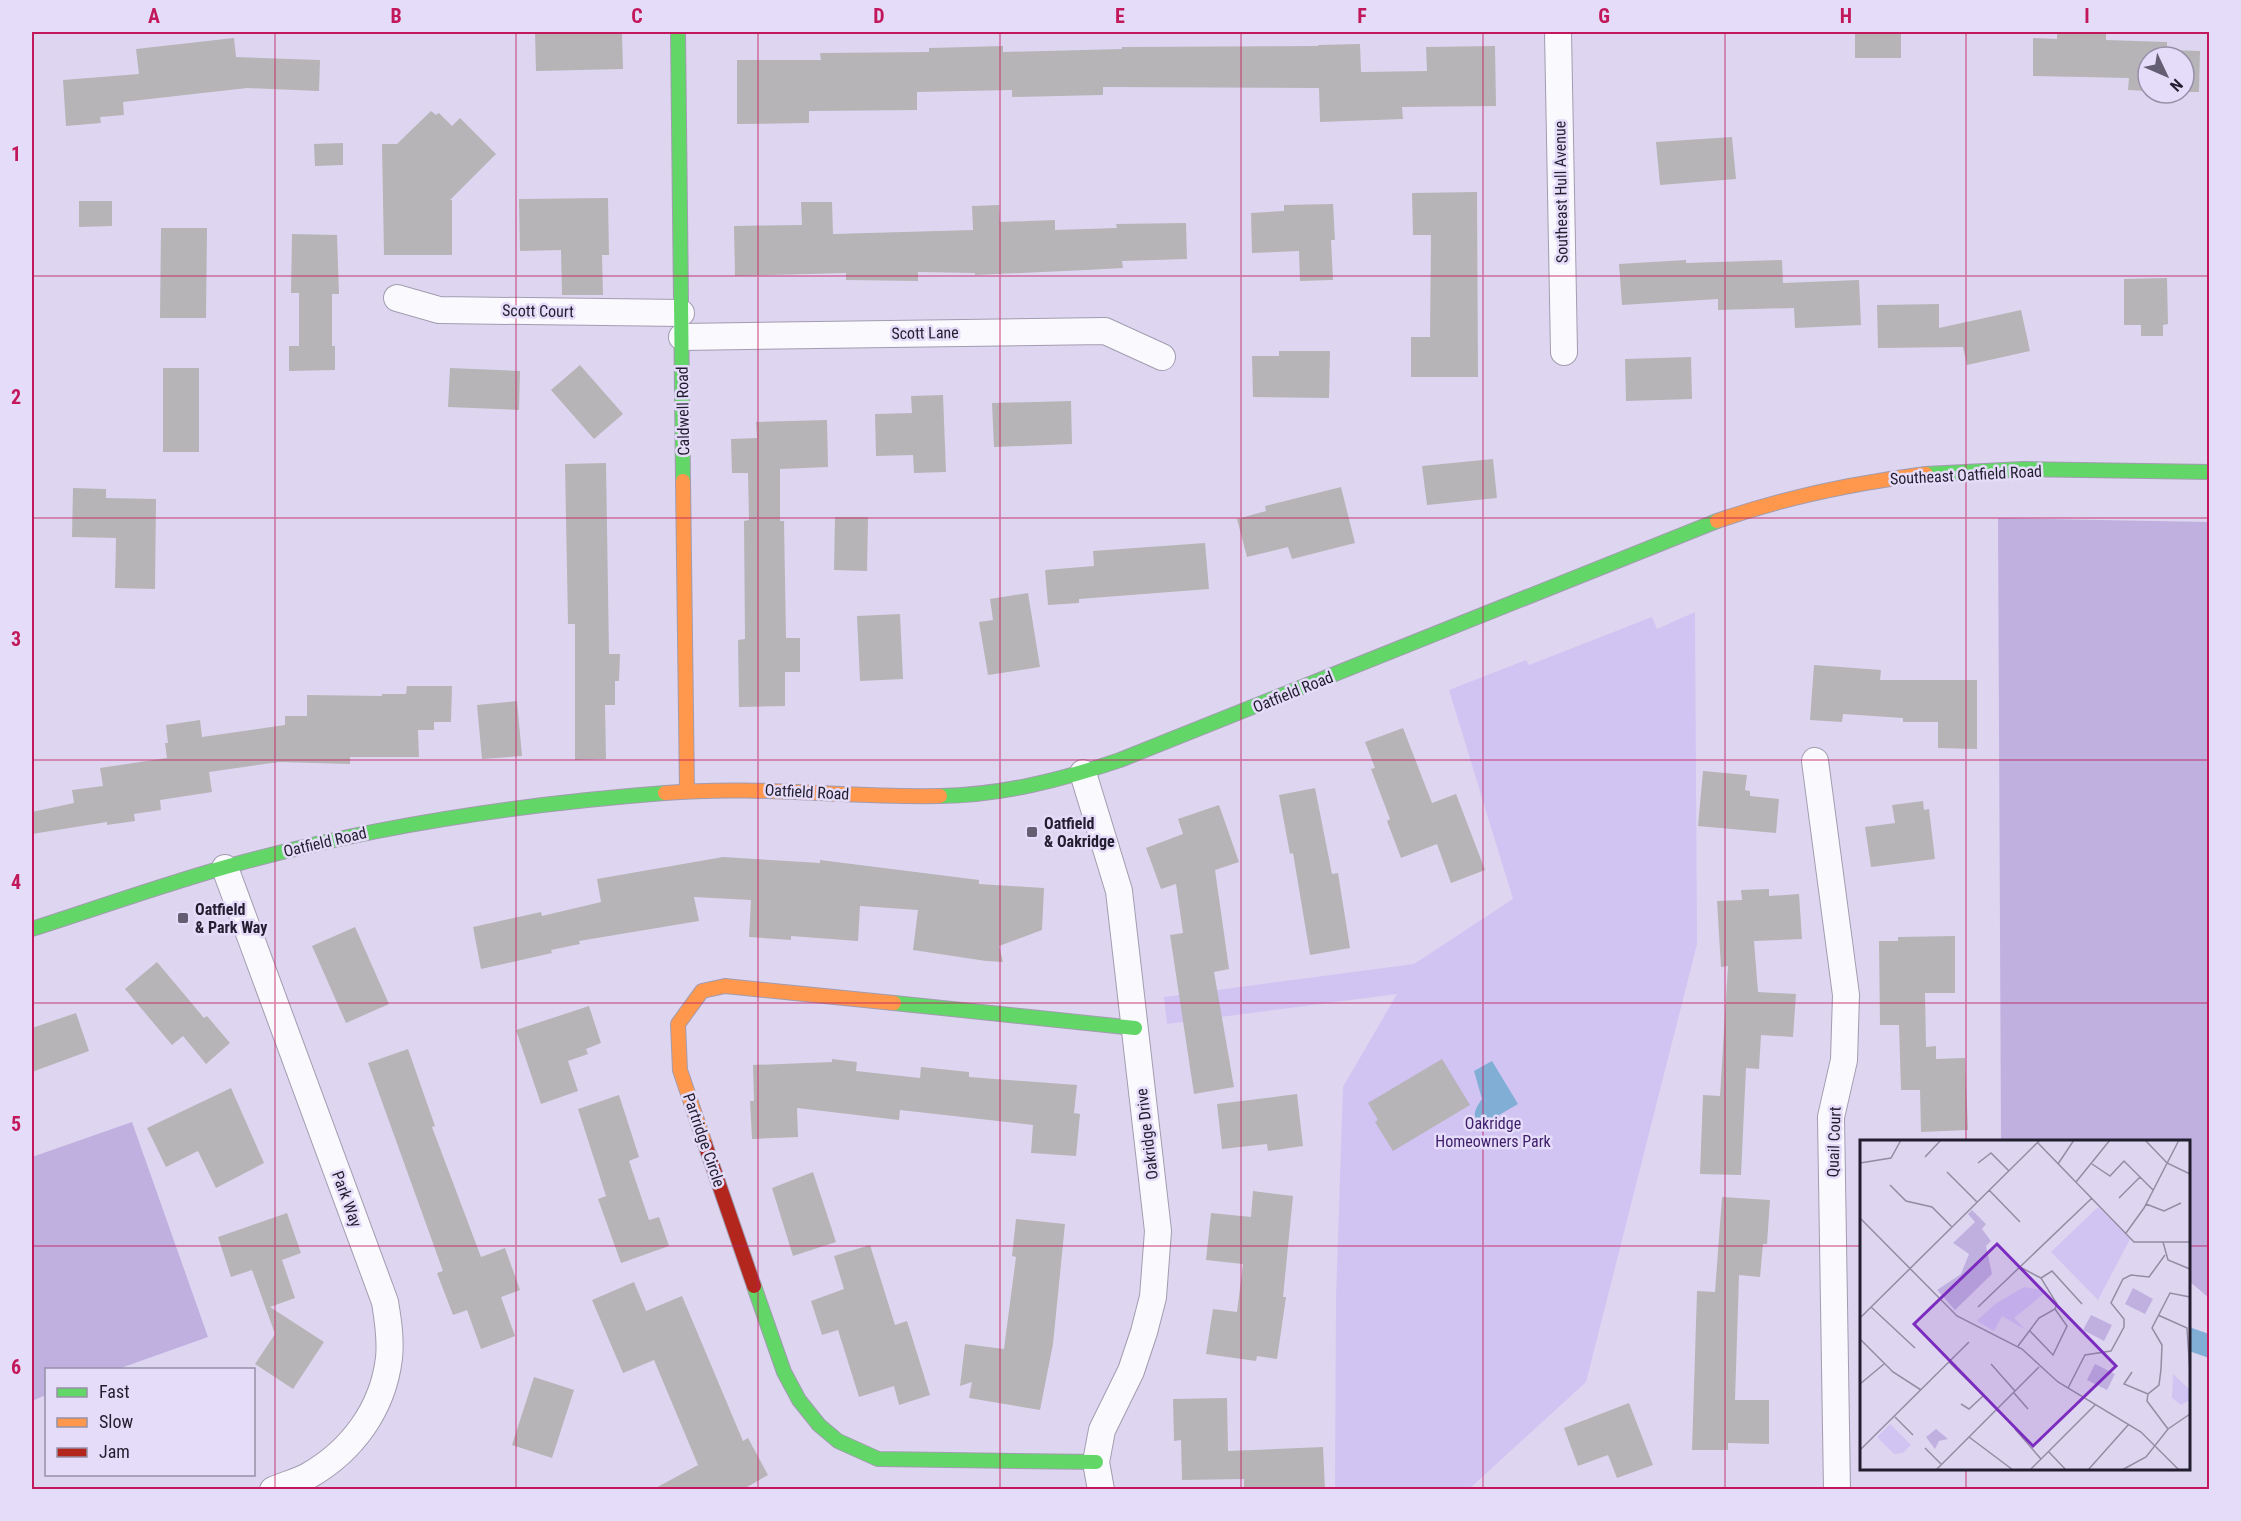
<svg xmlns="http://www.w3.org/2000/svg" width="2241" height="1521" font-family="'Roboto Condensed',sans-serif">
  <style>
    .green { fill: #d1c3f2 }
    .forest { fill: #bfb0e0 }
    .water { fill: #80aed5 }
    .building { fill: #b6b4b7 }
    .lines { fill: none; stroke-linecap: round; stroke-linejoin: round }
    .street-casing { stroke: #a29cb0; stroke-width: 28 }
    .fast-casing { stroke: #a29cb0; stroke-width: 16 }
    .slow-casing { stroke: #a29cb0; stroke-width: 16 }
    .jam-casing { stroke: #a29cb0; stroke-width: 16 }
    .street { stroke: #faf9fd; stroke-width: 26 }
    .fast { stroke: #63d668; stroke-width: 14 }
    .slow { stroke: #ff974d; stroke-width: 14 }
    .jam { stroke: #b3261e; stroke-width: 14 }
    .grid { fill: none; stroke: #c2185b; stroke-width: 1.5; stroke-opacity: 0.55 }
    .poi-dot { fill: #645e73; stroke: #e4dcf9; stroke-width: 2 }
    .labels { text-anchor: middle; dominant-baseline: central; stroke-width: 5; stroke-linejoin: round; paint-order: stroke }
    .street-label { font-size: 16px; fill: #231e2f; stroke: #e4dcf9 }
    .poi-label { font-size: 16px; font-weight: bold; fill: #231e2f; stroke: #e4dcf9; text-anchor: start }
    .park-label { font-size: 16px; fill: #3e1d6a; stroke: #e4dcf9 }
    .inset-road { fill: none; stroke: #938ca3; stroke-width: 1.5 }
    .view { fill: #7b2cbf; fill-opacity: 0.15; stroke: #7b2cbf; stroke-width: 3 }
    .inset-edge { fill: none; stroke: #231e2f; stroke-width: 3 }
    .neatline { fill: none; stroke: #c2185b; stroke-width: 2 }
    .grid-label { font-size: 20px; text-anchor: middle; font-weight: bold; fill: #c2185b }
  </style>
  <rect width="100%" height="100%" fill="#ded6f0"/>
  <polygon class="green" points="1695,612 1697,944 1586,1382 1469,1489 1335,1489 1336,1297 1343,1087 1397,994 1167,1024 1164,997 1414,964 1513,899 1449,690 1526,660 1529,665 1652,617 1657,629"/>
  <g class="forest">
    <polygon points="1998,518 2209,522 2209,1298 2189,1281 2188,1142 2001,1141"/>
    <polygon points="132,1122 208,1337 118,1369 46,1370 46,1395 32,1401 32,1157"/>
  </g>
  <g class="water">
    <path d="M 1492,1061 L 1518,1104 L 1485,1123 C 1469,1119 1475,1109 1482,1099 L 1474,1071 Z"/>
    <polygon points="2189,1327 2209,1334 2209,1358 2189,1351"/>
  </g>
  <g class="building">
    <polygon points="535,32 622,32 623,69 536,71"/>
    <rect x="1855" y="32" width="46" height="26"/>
    <polygon points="2057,32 2106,32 2106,40 2167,42 2167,50 2200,51 2199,92 2184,92 2184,57 2148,57 2148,91 2128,90 2129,78 2033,76 2033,38 2057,39"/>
    <polygon points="234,38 236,57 320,60 319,91 247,88 123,102 124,115 100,117 101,123 66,126 63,80 139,74 136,49"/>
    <polygon points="1360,44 1361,72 1427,71 1426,47 1495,46 1496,106 1402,107 1403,119 1320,122 1319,88 1103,87 1103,95 1012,97 1012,90 917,92 917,110 809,111 809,123 737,124 737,60 821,60 820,53 929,52 929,48 1003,46 1003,52 1122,49 1122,47 1318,46 1318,45"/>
    <polygon points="431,111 436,115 439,113 452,126 460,118 496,154 450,200 452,200 452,255 384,255 382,144 397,144"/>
    <polygon points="1732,137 1736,179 1660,185 1656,142"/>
    <polygon points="343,143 343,165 315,166 314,144"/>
    <polygon points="1477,192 1478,377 1411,377 1411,337 1430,337 1431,235 1413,235 1412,193"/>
    <polygon points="608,198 609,255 602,255 603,295 562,295 561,250 520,251 519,199"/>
    <polygon points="79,201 112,201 112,226 79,227"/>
    <polygon points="801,202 832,202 833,234 973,230 972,206 999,205 1000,222 1055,220 1055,230 1117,228 1116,224 1186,223 1187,259 1122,261 1123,268 1086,270 975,275 975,273 918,272 918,281 846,280 846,273 735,276 734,226 802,225"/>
    <polygon points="1333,204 1335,240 1331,240 1333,280 1300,281 1299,251 1252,253 1251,213 1284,211 1284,205"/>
    <polygon points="161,228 207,228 206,318 160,318"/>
    <polygon points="292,234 337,235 339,294 332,294 332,346 335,346 335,370 289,371 289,346 299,346 299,293 291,293"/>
    <polygon points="1686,260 1686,263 1782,260 1783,283 1859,280 1861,325 1795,328 1794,308 1718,310 1718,299 1622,305 1619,264"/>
    <polygon points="2167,278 2168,324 2163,325 2163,336 2141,336 2141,325 2124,325 2124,279"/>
    <polygon points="1939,304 1939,328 2021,310 2030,351 1967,365 1963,347 1878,348 1877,305"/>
    <polygon points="1279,351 1330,351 1329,398 1253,397 1252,356 1279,356"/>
    <polygon points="1691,357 1692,399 1626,401 1625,359"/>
    <polygon points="580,365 623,414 594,439 551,390"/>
    <rect x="163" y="368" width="36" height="84"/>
    <polygon points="450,368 520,371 519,410 448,407"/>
    <polygon points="943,395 946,472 914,473 913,455 876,456 875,414 912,413 911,396"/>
    <polygon points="1071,401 1072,444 994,447 992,403"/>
    <polygon points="827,420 828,467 780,469 780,521 784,521 786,638 800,638 800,672 785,672 785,706 739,707 738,640 745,639 744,521 749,520 748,473 732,473 731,439 757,438 756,422"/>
    <polygon points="1493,459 1497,498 1427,505 1422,466"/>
    <polygon points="606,463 609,654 620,654 619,681 615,681 615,705 605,705 606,759 575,760 575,624 568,624 565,464"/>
    <polygon points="1341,487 1355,543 1292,559 1288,547 1247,557 1237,519 1266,511 1265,506"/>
    <polygon points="73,488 106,489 106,498 156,499 155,589 115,588 116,538 72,537"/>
    <polygon points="835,517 868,517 867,571 834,570"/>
    <polygon points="1205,543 1209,589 1079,599 1079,603 1048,605 1045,570 1094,566 1093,551"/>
    <polygon points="1028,593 1040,667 988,675 979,622 993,620 990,599"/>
    <polygon points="900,614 903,679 860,681 857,616"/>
    <polygon points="1814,665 1881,670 1880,680 1977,680 1977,749 1938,748 1938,722 1903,722 1903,718 1843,714 1842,722 1810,720"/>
    <polygon points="407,686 452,686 451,722 434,722 434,730 418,730 419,757 350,757 350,764 279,762 209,772 212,792 160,800 161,810 134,814 135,821 107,825 107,822 32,834 32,812 74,803 72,790 103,786 100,768 167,758 165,743 168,743 166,725 200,720 202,737 285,725 285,716 307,716 307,695 382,696 382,694 406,694"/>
    <polygon points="517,701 522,756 482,759 477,705"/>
    <polygon points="1403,728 1432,803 1456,794 1485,870 1451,883 1437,844 1401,858 1387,821 1390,819 1371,769 1375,768 1365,742"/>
    <polygon points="1703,771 1747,775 1745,790 1750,791 1750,796 1779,799 1776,833 1698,826"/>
    <polygon points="1315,788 1332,874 1338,873 1350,948 1310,955 1293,853 1290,854 1279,795"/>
    <polygon points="1923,801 1924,810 1929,809 1935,859 1871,867 1865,827 1895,823 1892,805"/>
    <polygon points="1219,805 1239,862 1215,870 1229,969 1214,972 1234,1087 1194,1094 1170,935 1183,933 1176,884 1161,889 1146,848 1183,834 1178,819"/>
    <polygon points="723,857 820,863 820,860 979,880 979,884 1044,888 1042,930 999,946 1003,962 986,961 913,950 918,910 860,906 858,941 791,936 791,940 749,937 751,900 694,897 699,921 579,941 580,944 551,950 552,953 481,969 473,927 541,912 542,916 601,902 597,879"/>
    <polygon points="1769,889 1769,896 1799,894 1802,939 1754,941 1758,992 1796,994 1793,1037 1761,1035 1759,1069 1746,1068 1741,1175 1700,1174 1703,1095 1720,1096 1728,966 1721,967 1717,901 1742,900 1741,890"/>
    <polygon points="355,927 389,1004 346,1023 312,946"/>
    <polygon points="1955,936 1955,993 1925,993 1926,1047 1936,1046 1936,1059 1965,1058 1968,1130 1921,1132 1920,1090 1901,1090 1899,1025 1880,1025 1879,941 1898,941 1898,937"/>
    <polygon points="157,962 204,1018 207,1016 230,1043 206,1064 183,1036 172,1045 125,989"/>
    <polygon points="589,1006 601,1043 586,1049 588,1054 568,1061 578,1091 541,1104 516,1030"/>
    <polygon points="76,1013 89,1051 32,1072 32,1028"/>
    <polygon points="408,1049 435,1126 432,1127 481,1257 505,1248 520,1290 501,1297 515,1336 481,1349 467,1310 453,1315 437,1273 443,1271 368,1063"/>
    <polygon points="832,1059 857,1062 856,1071 920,1078 921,1067 969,1072 969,1077 1077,1085 1074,1113 1080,1114 1076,1156 1031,1153 1033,1125 900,1110 899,1120 797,1108 798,1137 752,1139 750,1101 754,1101 753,1065 832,1062"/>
    <polygon points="1442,1059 1470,1105 1393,1151 1375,1122 1378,1120 1368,1103"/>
    <polygon points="231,1088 264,1163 216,1188 198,1151 166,1167 147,1128"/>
    <polygon points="1297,1094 1303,1146 1268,1151 1267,1144 1222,1149 1217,1104"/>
    <polygon points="619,1095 639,1157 629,1161 649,1220 659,1217 669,1246 621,1263 598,1199 606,1196 578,1109"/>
    <polygon points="813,1172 836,1242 793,1256 772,1188"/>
    <polygon points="1253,1191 1293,1196 1283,1297 1286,1297 1277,1359 1257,1356 1256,1361 1206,1354 1213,1309 1237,1312 1243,1264 1206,1260 1211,1213 1251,1217"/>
    <polygon points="1722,1197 1770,1200 1767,1244 1763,1244 1760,1277 1739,1275 1735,1400 1769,1400 1769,1444 1728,1443 1728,1450 1692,1450 1697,1291 1715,1292"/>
    <polygon points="287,1213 301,1253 282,1260 295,1298 270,1307 324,1342 293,1389 255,1364 275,1334 252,1270 231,1277 218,1237"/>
    <polygon points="1016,1219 1065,1224 1053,1344 1040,1410 969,1398 972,1382 960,1386 965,1344 1004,1349 1016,1257 1012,1256"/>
    <polygon points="870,1245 895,1325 907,1321 930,1395 899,1405 894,1386 859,1397 838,1330 822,1335 811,1301 844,1289 834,1256"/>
    <polygon points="634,1282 646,1311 682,1296 743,1441 748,1438 768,1475 742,1490 652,1490 698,1465 654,1360 623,1373 592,1300"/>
    <polygon points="534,1377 574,1390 552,1458 512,1445"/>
    <polygon points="1227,1398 1228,1451 1323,1447 1325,1490 1244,1490 1244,1479 1182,1480 1181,1440 1174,1441 1173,1399"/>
    <polygon points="1629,1403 1653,1465 1617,1478 1608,1455 1578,1466 1564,1428"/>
  </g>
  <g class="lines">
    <defs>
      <g id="street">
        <polyline points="1558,32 1564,352"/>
        <polyline points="397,298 439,310 681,313"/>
        <polyline points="682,337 1105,331 1162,357"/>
        <polyline points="1815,761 1846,995 1844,1060 1831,1117 1837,1490"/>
        <polyline points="1083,773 1119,891 1158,1231 1153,1297 1144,1332 1131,1371 1102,1430 1096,1462 1101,1490"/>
        <path d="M 225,868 L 385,1302 C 388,1320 391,1339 389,1358 C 383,1409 352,1451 308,1476 C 297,1482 284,1485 273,1490"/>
      </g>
      <g id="fast">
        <polyline points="678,32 683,481"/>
        <polyline points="1926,474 2023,469 2210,472"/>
        <path d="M 940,796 C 1002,795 1061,780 1120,760 L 1717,521"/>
        <path d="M 32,929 C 101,907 170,882 240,863 C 379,825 521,804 665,793"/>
        <polyline points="894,1003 1135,1028"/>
        <polyline points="754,1286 784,1372 799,1400 819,1425 838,1441 878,1459 1096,1462"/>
      </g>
      <g id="slow">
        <polyline points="683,481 687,791"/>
        <path d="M 1717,521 C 1785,497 1854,483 1926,474"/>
        <path d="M 665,793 C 757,785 848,798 940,796"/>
        <polyline points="705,1144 680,1070 678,1024 702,991 725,986 894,1003"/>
      </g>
      <polyline id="jam" points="705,1144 754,1286"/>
    </defs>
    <use href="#street" class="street-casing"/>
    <use href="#fast" class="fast-casing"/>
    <use href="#slow" class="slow-casing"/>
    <use href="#jam" class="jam-casing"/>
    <use href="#street" class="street"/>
    <use href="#fast" class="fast"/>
    <use href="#slow" class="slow"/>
    <use href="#jam" class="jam"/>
  </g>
  <path class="grid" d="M 275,32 L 275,1490M 516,32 L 516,1490M 758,32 L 758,1490M 1000,32 L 1000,1490M 1241,32 L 1241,1490M 1483,32 L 1483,1490M 1725,32 L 1725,1490M 1966,32 L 1966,1142M 32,276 L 2210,276M 32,518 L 2210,518M 32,760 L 2210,760M 32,1003 L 2210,1003M 32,1246 L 1862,1246M 2188,1246 L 2210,1246M 1966,1468 L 1966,1490"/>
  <g class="poi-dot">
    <rect x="1026" y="826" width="12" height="12" rx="3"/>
    <rect x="177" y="912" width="12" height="12" rx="3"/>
  </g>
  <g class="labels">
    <g class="street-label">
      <text transform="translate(1561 192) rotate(-91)">Southeast Hull Avenue</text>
      <text transform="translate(538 311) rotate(1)">Scott Court</text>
      <text transform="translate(925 333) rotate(-1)">Scott Lane</text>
      <text transform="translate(683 411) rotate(-91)">Caldwell Road</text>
      <text transform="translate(1966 475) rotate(-3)">Southeast Oatfield Road</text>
      <text transform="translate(1293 692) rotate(-22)">Oatfield Road</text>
      <text transform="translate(807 792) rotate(3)">Oatfield Road</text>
      <text transform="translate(325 842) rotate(-13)">Oatfield Road</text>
      <text transform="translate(1147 1134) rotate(-97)">Oakridge Drive</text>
      <text transform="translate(704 1140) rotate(71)">Partridge Circle</text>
      <text transform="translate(1834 1142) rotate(-88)">Quail Court</text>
      <text transform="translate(347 1199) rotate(70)">Park Way</text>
    </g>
    <g class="poi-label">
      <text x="1044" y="823">Oatfield<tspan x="1044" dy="18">&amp; Oakridge</tspan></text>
      <text x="195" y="909">Oatfield<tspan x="195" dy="18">&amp; Park Way</tspan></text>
    </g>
    <g class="park-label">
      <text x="1493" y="1123">Oakridge<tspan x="1493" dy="18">Homeowners Park</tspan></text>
    </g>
  </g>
  <g transform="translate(1860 1140)">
    <rect width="330" height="330" fill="#ded6f0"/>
    <path d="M 238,67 L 270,99 L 238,160 L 191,112 ZM 164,147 L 187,151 L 154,178 L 166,190 L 142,176 L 134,191 L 117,181 L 135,164 ZM 313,234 L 330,250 L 330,260 L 321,265 L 312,258 ZM 30,284 L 51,305 L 43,313 L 34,314 L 17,297 Z" fill="#d1c3f2"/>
    <path d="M 112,70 L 126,84 L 122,89 L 131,101 L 126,106 L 132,134 L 95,170 L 77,150 L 101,134 L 109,114 L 93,103 L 115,82 L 108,74 ZM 273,148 L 293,159 L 285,174 L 265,164 ZM 231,175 L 252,185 L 244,201 L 223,190 ZM 235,224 L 255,234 L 247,250 L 227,240 ZM 76,289 L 88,299 L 79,301 L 75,309 L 66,297 Z" fill="#bfb0e0"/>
    <path class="inset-road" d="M 285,0 L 307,23 L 330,34M 178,3 L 274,102 L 330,102M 65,17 L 81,0M 0,23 L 31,18 L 41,0M 118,23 L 131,13 L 149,31M 198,24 L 214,0M 232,24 L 250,36 L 264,21 L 293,50M 87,32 L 117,62M 216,42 L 250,0M 30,45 L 46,61 L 72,67 L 92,87M 129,50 L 160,82M 259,58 L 280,37M 286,64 L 304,71 L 321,63M 0,78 L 97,176 L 162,209 L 198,242 L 281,292 L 319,330M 266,93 L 284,68 L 319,0M 303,102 L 308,120 L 330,129M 181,138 L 192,131 L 222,164M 11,167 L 55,208M 118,167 L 232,58M 298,175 L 327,188 L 330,233M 0,178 L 180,0M 169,190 L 193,215 L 207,186 L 195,169M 0,199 L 33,232 L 61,250M 158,206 L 179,178 L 195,169 L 197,164 L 181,138 L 158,126M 89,222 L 137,269M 131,224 L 155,251M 272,232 L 264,244 L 288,254M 0,244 L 24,224M 208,248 L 225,215 L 251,211 L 264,187 L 264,179 L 251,163 L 263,139 L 271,135 L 289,137 L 305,115M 154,253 L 168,269M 101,264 L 109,269 L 123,256M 35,277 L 53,295M 155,289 L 181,319M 308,289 L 287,261 L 288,254 L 299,245 L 301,229 L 302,205 L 292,188 L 310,153 L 330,157M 109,297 L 153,330M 65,308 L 81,324M 0,310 L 109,202M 188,311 L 206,330M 76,330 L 179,227M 170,330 L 235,265M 228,330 L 269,284M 262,330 L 286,317 L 308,289 L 330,274"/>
    <path class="view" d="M 137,104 L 256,226 L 173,306 L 54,184 Z"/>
    <rect width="330" height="330" class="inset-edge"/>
  </g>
  <rect width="2241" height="1521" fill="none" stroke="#e4dcf9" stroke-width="66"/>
  <rect x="45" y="1368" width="210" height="108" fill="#e4dcf9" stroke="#9790a8" stroke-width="1.5"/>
  <rect x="57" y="1388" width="30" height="9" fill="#63d668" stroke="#9790a8" stroke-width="1.5"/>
  <text x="99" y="1398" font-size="18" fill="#231e2f">Fast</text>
  <rect x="57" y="1418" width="30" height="9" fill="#ff974d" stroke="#9790a8" stroke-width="1.5"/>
  <text x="99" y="1428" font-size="18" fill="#231e2f">Slow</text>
  <rect x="57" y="1448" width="30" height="9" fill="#b3261e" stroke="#9790a8" stroke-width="1.5"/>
  <text x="99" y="1458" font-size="18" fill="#231e2f">Jam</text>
  <g transform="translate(2166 75) rotate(134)"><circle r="28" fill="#e4dcf9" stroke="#9790a8" stroke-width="1.5"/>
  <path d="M0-4.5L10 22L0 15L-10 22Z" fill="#645e73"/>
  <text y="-9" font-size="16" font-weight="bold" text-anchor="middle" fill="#231e2f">N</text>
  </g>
  <rect x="33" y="33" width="2175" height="1455" class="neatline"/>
  <g class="grid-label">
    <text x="154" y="23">A</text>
    <text x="396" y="23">B</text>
    <text x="637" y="23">C</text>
    <text x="879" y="23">D</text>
    <text x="1120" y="23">E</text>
    <text x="1362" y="23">F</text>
    <text x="1604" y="23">G</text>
    <text x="1846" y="23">H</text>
    <text x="2087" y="23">I</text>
    <text x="16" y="161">1</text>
    <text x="16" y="404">2</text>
    <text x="16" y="646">3</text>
    <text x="16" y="889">4</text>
    <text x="16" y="1131">5</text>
    <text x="16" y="1374">6</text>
  </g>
</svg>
